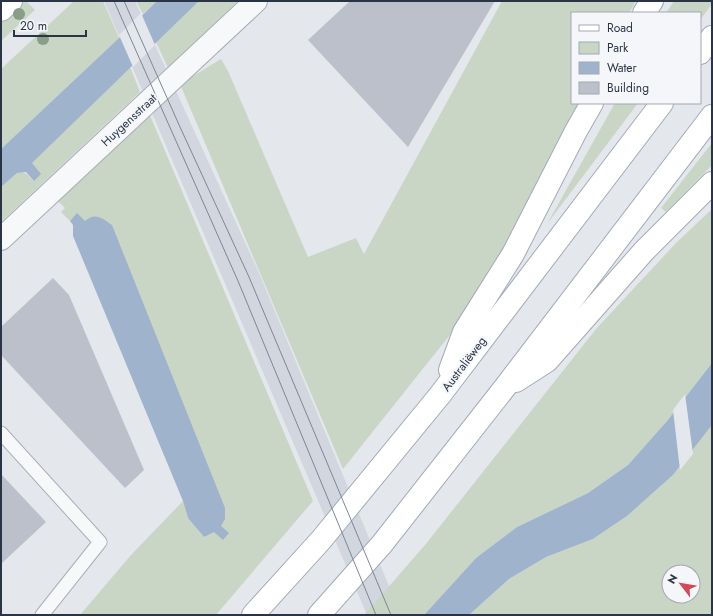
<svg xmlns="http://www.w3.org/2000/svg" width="713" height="616" font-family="Jost,sans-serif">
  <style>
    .built { fill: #d2d6de }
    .green { fill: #c9d6c5; fill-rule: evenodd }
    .water { fill: #9fb4cc }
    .pier { fill: #e4e7ec }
    .building { fill: #bbc0ca }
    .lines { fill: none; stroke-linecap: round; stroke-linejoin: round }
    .lane-casing { stroke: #a9aeb7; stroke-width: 15 }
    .street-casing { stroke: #a9aeb7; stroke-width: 24 }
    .secondary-casing { stroke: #a9aeb7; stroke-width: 24 }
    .primary-casing { stroke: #a3abb8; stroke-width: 24 }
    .lane { stroke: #f7f8fa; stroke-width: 13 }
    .street { stroke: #f7f8fa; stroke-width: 22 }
    .secondary { stroke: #fff; stroke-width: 22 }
    .primary { stroke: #fff; stroke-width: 22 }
    .tram { stroke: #7d8696; stroke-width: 1 }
    .tree { fill: #899d89 }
    .labels { text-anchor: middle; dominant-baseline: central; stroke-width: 4; stroke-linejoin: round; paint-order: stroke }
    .street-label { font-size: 12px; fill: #2b3445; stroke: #f4f6f9 }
  </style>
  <rect width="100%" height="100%" fill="#e4e7ec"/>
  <polygon class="built" points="104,1 135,1 259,273 401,615 367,615"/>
  <g class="green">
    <polygon points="23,1 26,1 35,10 1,41 1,22"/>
    <polygon points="81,1 103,1 119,38 1,149 1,69 73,2"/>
    <polygon points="136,1 157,1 143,14"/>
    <polygon points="199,1 238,1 168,68 156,42"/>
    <polygon points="502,1 636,1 629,13 572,13 572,103 582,103 543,187 465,316 343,469 180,84 221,59 228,71 308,257 356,238 364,254"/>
    <polygon points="674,1 712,1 712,4 700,20 700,13 666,13"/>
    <path d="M 130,67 L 140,92 L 1,222 L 1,187 L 17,173 C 26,170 28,176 34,181 L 31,163 Z"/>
    <polygon points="615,103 638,103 547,224"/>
    <polygon points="149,113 313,501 216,615 80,615 131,555 183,501 188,518 204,537 221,526 85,221 77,214 70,221 61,212 65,208 57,200"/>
    <polygon points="712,143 712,165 666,212 661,208"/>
    <polygon points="712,209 712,363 667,421 628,465 588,493 517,527 476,558 424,615 364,615 425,545 596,329 676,243"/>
    <path d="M 712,425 L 712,615 L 469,615 L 509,579 L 546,557 L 593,539 L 627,516 L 673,475 ZM 669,572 L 693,572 L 693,596 L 669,596 Z"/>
  </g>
  <g class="water">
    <polygon points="157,1 199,1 32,163 41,174 34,181 26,172 17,173 1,187 1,149 119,38"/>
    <path d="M 77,213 L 85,221 C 95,212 102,218 112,225 L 225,508 L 225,519 L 221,526 L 229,533 L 223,540 L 214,532 L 204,537 L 188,518 L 183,501 L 73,236 L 73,225 L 70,221 Z"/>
    <polygon points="712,363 712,425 673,475 627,516 593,539 546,557 509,579 469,615 424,615 476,558 517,527 588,493 628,465 667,421"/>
  </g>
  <g class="pier">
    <polygon points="141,13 155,45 133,67 119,35"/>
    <polygon points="685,394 693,454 680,470 673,410"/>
  </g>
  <g class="building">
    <polygon points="350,1 495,1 408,147 308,40"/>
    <polygon points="53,278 69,295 144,470 125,488 1,355 1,327"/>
    <polygon points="1,474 46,522 1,564"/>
  </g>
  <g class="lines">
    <defs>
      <polyline id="lane" points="1,433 100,542 42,615"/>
      <polyline id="street" points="1,239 256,1"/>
      <polyline id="secondary" points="1,10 11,1"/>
      <g id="primary">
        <polyline points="644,13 652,1"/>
        <polyline points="700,53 712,37"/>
        <polyline points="450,370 464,332 513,254 576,131 592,103"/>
        <polyline points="516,381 547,361 644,251 712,183"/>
        <polyline points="253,615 321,540 440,395 662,103"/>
        <polyline points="319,615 382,544 506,386 712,116"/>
      </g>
    </defs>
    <use href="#lane" class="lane-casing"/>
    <use href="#street" class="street-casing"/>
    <use href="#secondary" class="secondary-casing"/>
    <use href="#primary" class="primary-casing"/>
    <use href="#lane" class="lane"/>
    <use href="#street" class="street"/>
    <use href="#secondary" class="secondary"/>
    <use href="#primary" class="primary"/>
    <g class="tram">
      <polyline points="114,1 238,281 376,615"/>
      <polyline points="124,1 180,127 249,277 391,615"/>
    </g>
  </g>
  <g class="tree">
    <circle cx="19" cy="14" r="6"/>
    <circle cx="43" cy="39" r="6"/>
  </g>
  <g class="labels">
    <g class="street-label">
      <text transform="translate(129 120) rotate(-43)">Huygensstraat</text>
      <text transform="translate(464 364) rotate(-53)">Australiëweg</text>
    </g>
  </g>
  <rect width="713" height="616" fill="none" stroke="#2b3445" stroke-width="4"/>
  <rect x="571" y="12" width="130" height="92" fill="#f4f6f9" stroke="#a4a8b1"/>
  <rect x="579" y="25" width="20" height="6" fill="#ffffff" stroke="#a4a8b1"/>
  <text x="607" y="32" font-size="12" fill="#2b3445">Road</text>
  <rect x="579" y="42" width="20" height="12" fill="#c9d6c5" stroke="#a4a8b1"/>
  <text x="607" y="52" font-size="12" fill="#2b3445">Park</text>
  <rect x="579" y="62" width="20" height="12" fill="#9fb4cc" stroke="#a4a8b1"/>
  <text x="607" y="72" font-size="12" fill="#2b3445">Water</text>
  <rect x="579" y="82" width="20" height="12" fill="#bbc0ca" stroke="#a4a8b1"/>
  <text x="607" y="92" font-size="12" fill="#2b3445">Building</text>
  <g transform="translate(681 584) rotate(301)"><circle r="19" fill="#f4f6f9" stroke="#a4a8b1"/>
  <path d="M0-3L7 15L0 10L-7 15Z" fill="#d1495b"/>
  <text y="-6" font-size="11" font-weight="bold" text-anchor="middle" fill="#2b3445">N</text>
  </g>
  <path d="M14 30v6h72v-6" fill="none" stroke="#2b3445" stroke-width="2"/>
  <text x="20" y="30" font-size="12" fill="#2b3445" stroke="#f4f6f9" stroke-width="3" paint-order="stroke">20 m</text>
</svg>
